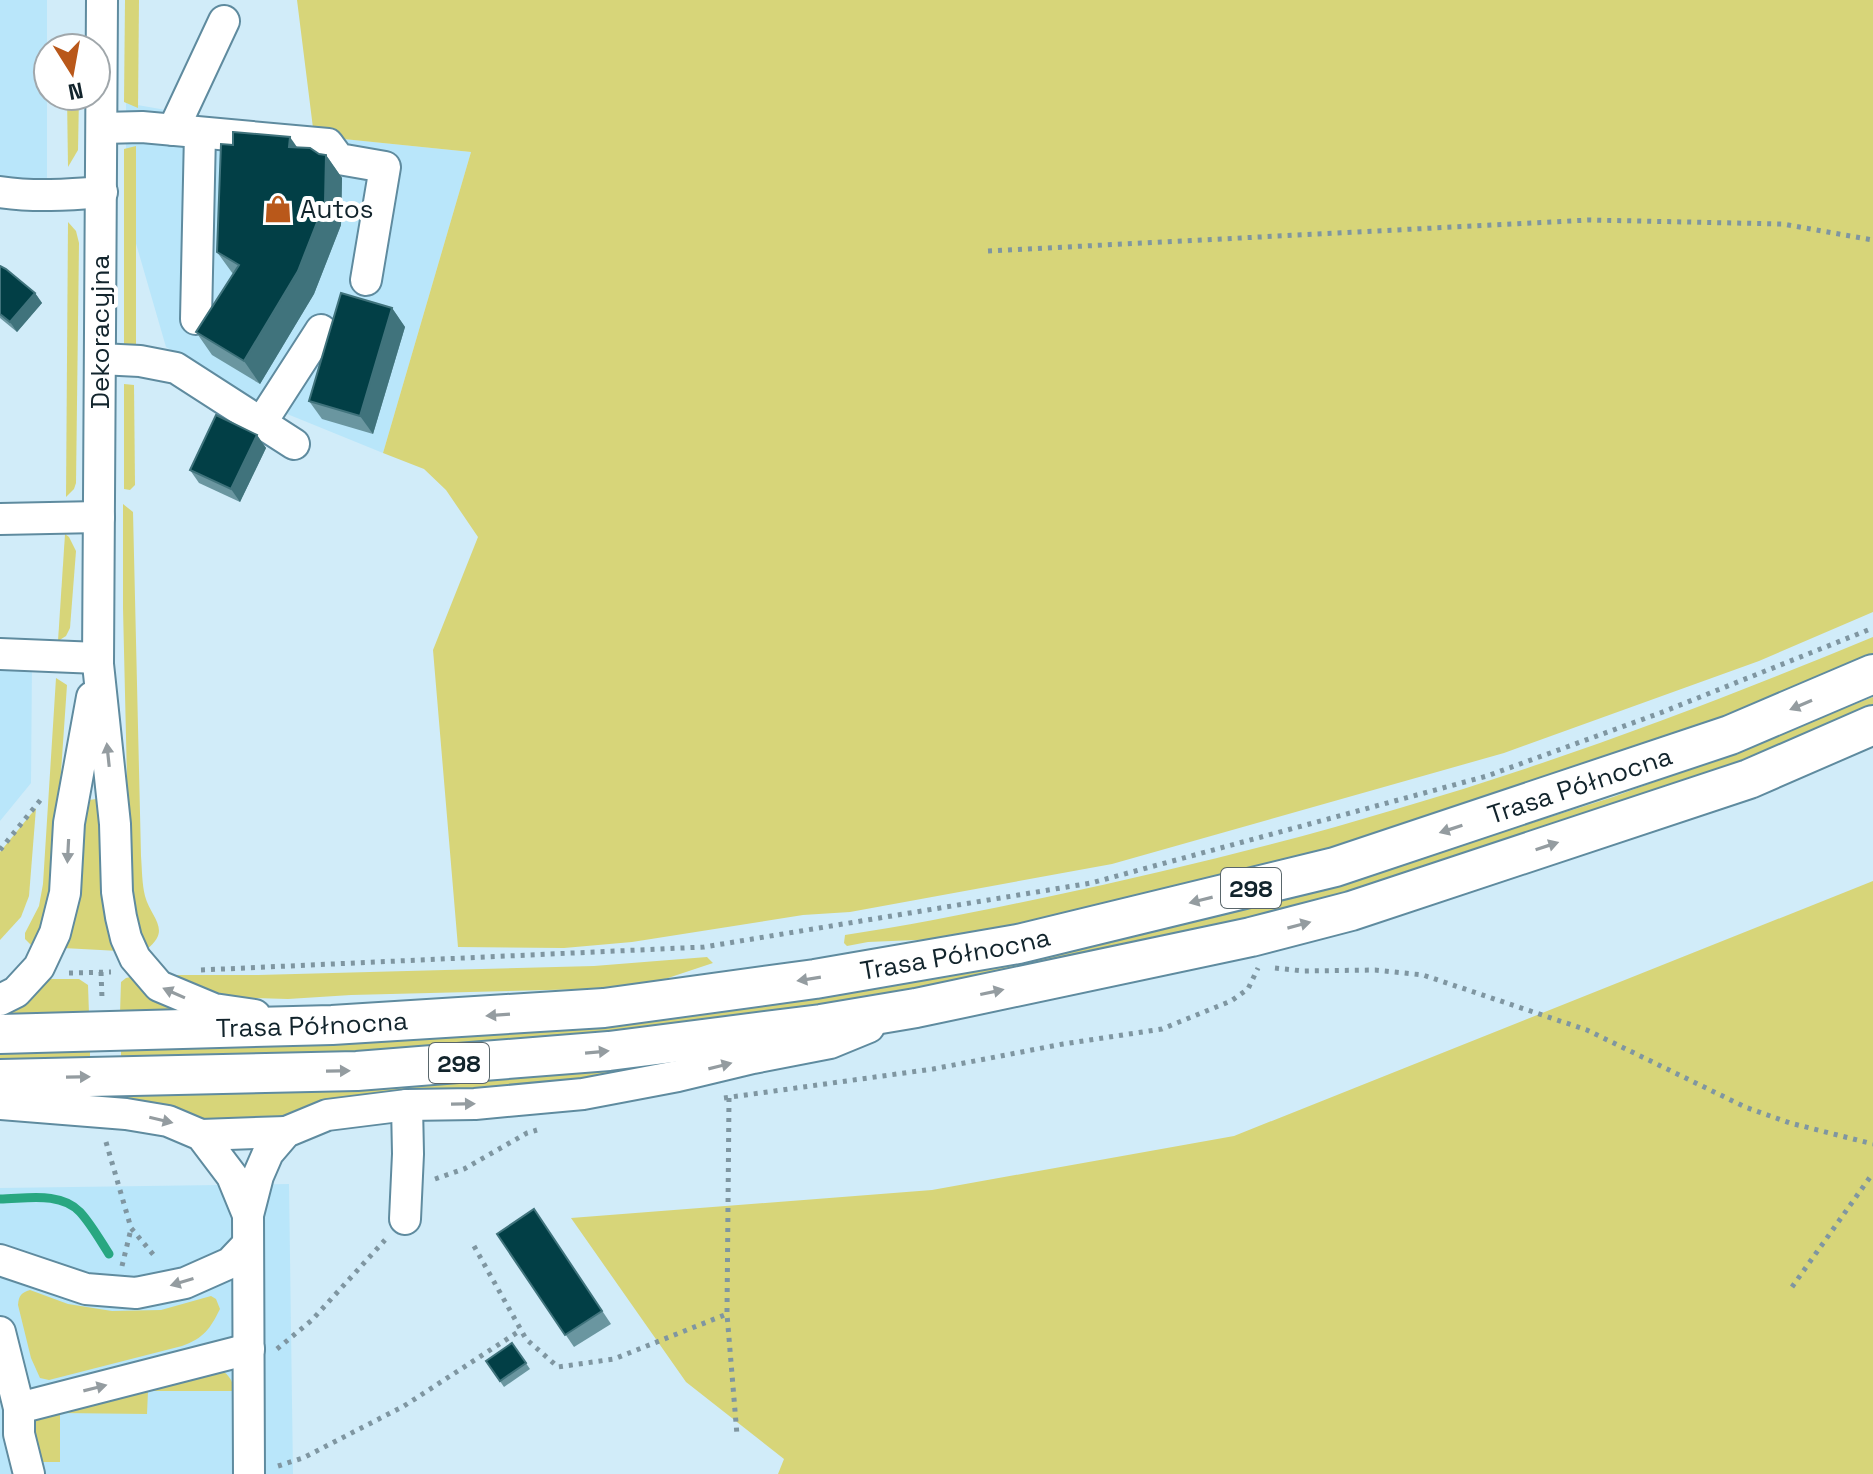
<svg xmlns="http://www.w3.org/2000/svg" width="1873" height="1474" font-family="'Space Grotesk',sans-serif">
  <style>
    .built { fill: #b9e6fa }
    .green { fill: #d7d579 }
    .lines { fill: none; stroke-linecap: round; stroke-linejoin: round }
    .stream { stroke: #28a781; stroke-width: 9 }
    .minor-casing { stroke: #5f8b9f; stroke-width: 34 }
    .major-casing { stroke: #5f8b9f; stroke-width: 42 }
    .path { stroke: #7f96a1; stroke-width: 5; stroke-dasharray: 4 6; stroke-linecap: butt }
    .minor { stroke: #fff; stroke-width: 30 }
    .major { stroke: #fff; stroke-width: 38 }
    .wall { fill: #6a96a0 }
    .shaded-wall { fill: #40737c }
    .building { fill: #023f46; stroke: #40737c; stroke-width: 2 }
    .oneway { fill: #949ca0 }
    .labels { text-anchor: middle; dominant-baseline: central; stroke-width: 8; stroke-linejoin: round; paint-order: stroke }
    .shield { fill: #fff; stroke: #59666b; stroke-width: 2 }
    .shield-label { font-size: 24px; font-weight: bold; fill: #12242c }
    .poi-label { font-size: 26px; fill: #12242c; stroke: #fff; text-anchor: start }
    .street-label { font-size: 26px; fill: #12242c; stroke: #fff }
  </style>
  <rect width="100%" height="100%" fill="#d1ecf9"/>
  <g class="built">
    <rect x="0" y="0" width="47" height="210"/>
    <polygon points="126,103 314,136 471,152 383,453 253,400 166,347 126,209"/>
    <polygon points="0,650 32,664 31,783 0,821"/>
    <polygon points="289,1184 293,1474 0,1474 0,1188"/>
  </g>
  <g class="green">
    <polygon points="125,0 139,0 138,108 124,102"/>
    <polygon points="297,0 1873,0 1873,612 1759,661 1504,753 1112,864 850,912 803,915 632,942 564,948 458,947 433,650 478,537 446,490 424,469 383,453 471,152 314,136"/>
    <polygon points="67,96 79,96 78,150 68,167"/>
    <polygon points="136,146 136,347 124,344 124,149"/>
    <polygon points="68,222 76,231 79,243 76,483 74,489 66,497"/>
    <polygon points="124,384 134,385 135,485 130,490 124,489"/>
    <path d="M 123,504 L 133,512 L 141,856 C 142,869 142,884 145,896 C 151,918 172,930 147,949 L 130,907 L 123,608 Z"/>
    <polygon points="65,534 69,537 76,551 70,628 66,636 58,641"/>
    <path d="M 1873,637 L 1873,662 L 1755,709 L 1375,839 L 963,938 L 868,942 L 847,946 L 844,943 L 845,935 C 913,925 980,911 1047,897 C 1166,872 1284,843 1400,808 C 1561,761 1718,701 1873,637 Z"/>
    <polygon points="56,678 67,685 53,888 48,920 33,947 25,939 25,933 39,906 43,884"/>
    <polygon points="1873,697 1873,710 1811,736 1660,792 1484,854 1316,902 1179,936 895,994 762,1015 654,1028 443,1047 285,1055 121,1059 121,1048 354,1043 461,1036 611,1022 1409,862 1613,797 1711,761"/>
    <polygon points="96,799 99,802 119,951 63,948 83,806 89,800"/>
    <polygon points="36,808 29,896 21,917 0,940 0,852"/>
    <polygon points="1873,881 1873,1474 778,1474 784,1459 686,1382 571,1218 932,1190 1234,1136"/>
    <polygon points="707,957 713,963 650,984 625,988 351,995 288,999 217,997 168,975 258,975 594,966"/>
    <polygon points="135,976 172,1008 173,1013 120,1013 121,982 126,978"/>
    <polygon points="45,979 79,979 88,985 89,1014 8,1015 7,1013"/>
    <polygon points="90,1048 90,1060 0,1061 0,1050"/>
    <polygon points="698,1057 644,1073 302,1110 263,1123 209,1124 121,1105 121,1092"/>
    <path d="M 30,1290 L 68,1304 L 112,1311 L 161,1310 L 211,1296 L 216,1299 L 220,1309 C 210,1329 204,1338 182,1346 L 49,1380 L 40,1378 L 31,1358 L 18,1305 C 19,1295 21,1293 30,1290 Z"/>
    <path d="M 217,1368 C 228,1373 232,1379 235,1391 L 148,1391 L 147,1414 L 60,1413 L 60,1462 L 36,1462 L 29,1436 L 33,1419 Z"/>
  </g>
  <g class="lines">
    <path class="stream" d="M 0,1199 C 25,1199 60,1191 80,1212 C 91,1224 100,1240 109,1254"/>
    <defs>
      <g id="minor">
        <polyline points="102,0 98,664 115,824 117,892 121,917 126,938 135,958 159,986 214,1009 255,1015"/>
        <polyline points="102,128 142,127 328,144 339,159 385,167 366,280"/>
        <polyline points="173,130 224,21"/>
        <path d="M 0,192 C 34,197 67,195 102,192"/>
        <polyline points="196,319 200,133"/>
        <polyline points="100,359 140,361 176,368 294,444"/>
        <polyline points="261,423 321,330"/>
        <polyline points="0,519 99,517"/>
        <polyline points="0,654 98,658"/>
        <polyline points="0,1000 16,992 39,967 55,933 65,893 69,823 92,697"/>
        <polyline points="0,1104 126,1114 168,1121 201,1135 232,1176 248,1215"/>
        <polyline points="201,1135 286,1132"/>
        <polyline points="405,1219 408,1154 407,1105"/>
        <polyline points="0,1260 86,1289 136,1293 185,1283 230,1263 248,1244"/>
        <polyline points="0,1332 19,1408 19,1434 29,1474"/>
        <polyline points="19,1408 249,1349"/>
        <polyline points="249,1474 248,1215 258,1176 268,1153 286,1132 327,1115 407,1105 475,1104 583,1094 678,1076 753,1058 830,1043 869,1027"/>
      </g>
      <g id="major">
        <path id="s1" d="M 0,1034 L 332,1025 L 604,1008 L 815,979 L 1018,944 L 1335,867 L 1730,735 L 1873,674"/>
        <polyline points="0,1079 357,1071 609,1051 821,1024 916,1008 1251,937 1351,911 1749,779 1873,725"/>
      </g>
    </defs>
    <use href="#minor" class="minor-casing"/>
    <use href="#major" class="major-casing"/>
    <g class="path">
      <polyline points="988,251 1589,220 1783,224 1873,240"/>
      <polyline points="0,850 42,798"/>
      <polyline points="1275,968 1303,971 1375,970 1423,975 1587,1030 1745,1107 1790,1123 1873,1144"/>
      <polyline points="201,970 704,947 1091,883 1487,776 1660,713 1873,628"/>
      <polyline points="101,972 102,998"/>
      <polyline points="69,973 111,972"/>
      <polyline points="724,1098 933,1069 1063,1044 1162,1029 1231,1001 1248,989 1258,968"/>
      <polyline points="729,1098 727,1314 737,1435"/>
      <polyline points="106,1142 131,1228 157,1259"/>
      <polyline points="435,1179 464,1169 527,1133 537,1130"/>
      <polyline points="474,1246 526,1339 558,1367 614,1359 727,1314"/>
      <polyline points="122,1266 131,1229"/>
      <polyline points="1792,1287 1873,1173"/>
      <polyline points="277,1349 312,1320 385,1240"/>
      <polyline points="278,1466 303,1458 404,1406 521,1330"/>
    </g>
    <use href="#minor" class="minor"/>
    <use href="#major" class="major"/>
  </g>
  <g class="wall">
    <polygon points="233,145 297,148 326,155 342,178 341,225 314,294 260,384 212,355 196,332 233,274 217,252"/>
    <polygon points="0,266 35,293 42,303 17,332 0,318"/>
    <polygon points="392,308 405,327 373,434 322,419 309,401"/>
    <polygon points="257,435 266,448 240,502 199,483 190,470"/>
    <polygon points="534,1209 611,1324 574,1347 497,1234"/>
    <polygon points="512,1343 530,1369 504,1387 486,1361"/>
  </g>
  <g class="shaded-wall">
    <polygon points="290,137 306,160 289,147"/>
    <polygon points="326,155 342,178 341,225 314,294 260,384 244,361"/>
    <polygon points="35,293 42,303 17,332 10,322"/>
    <polygon points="392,308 405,327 373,434 360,416"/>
    <polygon points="257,435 266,448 240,502 231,489"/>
  </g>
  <g class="building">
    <polygon points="233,132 290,137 289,147 310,148 319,154 326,155 325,202 298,271 244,361 196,332 239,265 217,252 221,144 233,145"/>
    <polygon points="0,266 6,269 35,293 10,322 0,314"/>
    <polygon points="341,293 392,308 360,416 309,401"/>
    <polygon points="216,415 257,435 231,489 190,470"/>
    <polygon points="534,1209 602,1311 565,1335 497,1234"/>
    <polygon points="512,1343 526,1363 500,1381 486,1361"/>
  </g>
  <defs><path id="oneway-solid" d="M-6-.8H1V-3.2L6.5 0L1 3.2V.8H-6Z" transform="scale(2)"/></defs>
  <g class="oneway">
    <use href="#oneway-solid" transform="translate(1801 705) rotate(157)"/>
    <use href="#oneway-solid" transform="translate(108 755) rotate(-96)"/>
    <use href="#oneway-solid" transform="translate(1451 829) rotate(162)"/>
    <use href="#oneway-solid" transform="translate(1547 846) rotate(-18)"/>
    <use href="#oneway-solid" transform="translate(68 851) rotate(93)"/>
    <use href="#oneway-solid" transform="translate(1201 900) rotate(166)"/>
    <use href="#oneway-solid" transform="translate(1299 925) rotate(-15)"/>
    <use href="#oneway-solid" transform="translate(809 979) rotate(171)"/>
    <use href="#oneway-solid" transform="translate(992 992) rotate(-12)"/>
    <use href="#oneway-solid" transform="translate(174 993) rotate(-156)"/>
    <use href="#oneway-solid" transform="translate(498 1015) rotate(176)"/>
    <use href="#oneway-solid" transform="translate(597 1052) rotate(-5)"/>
    <use href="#oneway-solid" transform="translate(720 1066) rotate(-14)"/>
    <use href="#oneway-solid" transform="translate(338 1071) rotate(-1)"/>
    <use href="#oneway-solid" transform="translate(78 1077) rotate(-1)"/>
    <use href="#oneway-solid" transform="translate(463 1104) rotate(-1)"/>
    <use href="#oneway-solid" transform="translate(161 1120) rotate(13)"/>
    <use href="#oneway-solid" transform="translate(182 1282) rotate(163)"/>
    <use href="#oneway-solid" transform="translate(95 1388) rotate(-14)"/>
  </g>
  <defs>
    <symbol id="shop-bare" viewBox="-9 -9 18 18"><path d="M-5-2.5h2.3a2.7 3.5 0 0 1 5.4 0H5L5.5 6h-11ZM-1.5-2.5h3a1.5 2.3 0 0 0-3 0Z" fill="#b9581a" stroke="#fff" stroke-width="2.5" paint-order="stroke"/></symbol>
  </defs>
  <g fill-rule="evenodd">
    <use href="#shop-bare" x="258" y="189" width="40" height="40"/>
  </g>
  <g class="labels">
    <g class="shield">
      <rect x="1221" y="868" width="60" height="40" rx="6"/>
      <rect x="429" y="1043" width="60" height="40" rx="6"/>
    </g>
    <g class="shield-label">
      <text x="1251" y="888">298</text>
      <text x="459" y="1063">298</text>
    </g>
    <g class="poi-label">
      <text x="300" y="209">Autos</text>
    </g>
    <g class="street-label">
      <text transform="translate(100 332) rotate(-90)">Dekoracyjna</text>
      <text stroke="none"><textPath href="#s1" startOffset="1608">Trasa Północna</textPath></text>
      <text stroke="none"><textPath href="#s1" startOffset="960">Trasa Północna</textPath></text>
      <text stroke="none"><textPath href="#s1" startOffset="312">Trasa Północna</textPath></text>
    </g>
  </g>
  <g transform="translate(72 72) rotate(169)"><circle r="38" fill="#ffffff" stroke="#a0a7ab" stroke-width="2"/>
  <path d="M0-6L14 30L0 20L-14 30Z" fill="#b9581a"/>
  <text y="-12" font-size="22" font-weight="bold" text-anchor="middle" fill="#12242c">N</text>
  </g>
</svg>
